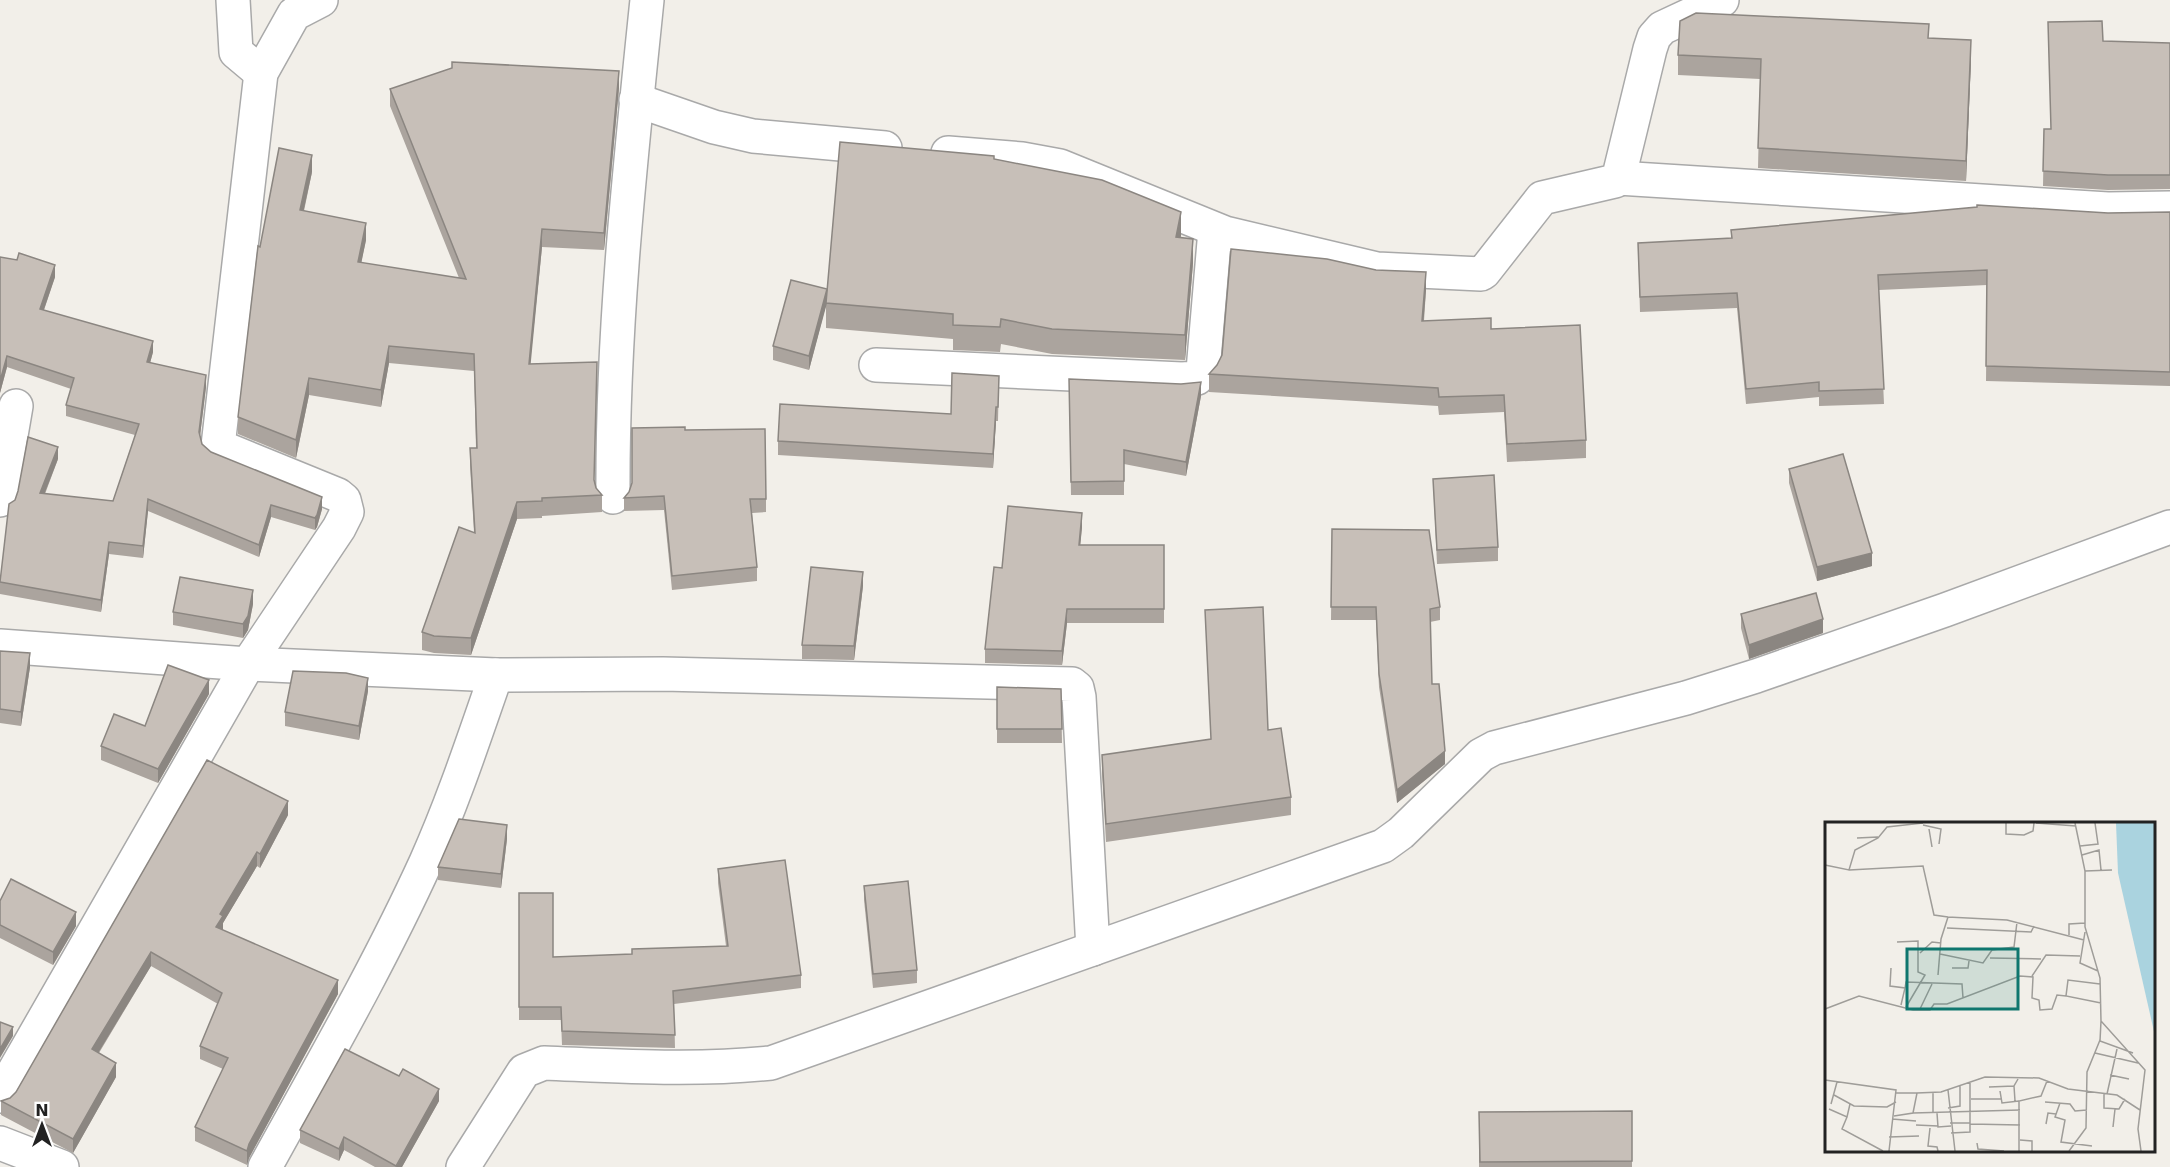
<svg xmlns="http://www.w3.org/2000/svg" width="2170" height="1167" font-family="'DejaVu Sans',sans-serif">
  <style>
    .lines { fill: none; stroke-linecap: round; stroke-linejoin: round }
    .minor-casing { stroke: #a9a9a9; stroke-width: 36 }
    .minor { stroke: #fff; stroke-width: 33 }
    .wall { fill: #aba49e }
    .shaded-wall { fill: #8b8681 }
    .building { fill: #c7bfb8; stroke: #8b8681; stroke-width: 1.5 }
    .inset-road { fill: none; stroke: #9f9d99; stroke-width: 1.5 }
    .view { fill: #0f766e; fill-opacity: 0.15; stroke: #0f766e; stroke-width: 3 }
    .inset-edge { fill: none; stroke: #222; stroke-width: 3 }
  </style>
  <rect width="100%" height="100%" fill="#f2efe9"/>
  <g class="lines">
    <defs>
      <g id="minor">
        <polyline points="233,0 236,52 261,73"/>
        <polyline points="636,100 714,127 753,136 885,148"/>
        <polyline points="948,153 1022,159 1060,166 1225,233 1377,269 1481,274 1484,272 1542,198 1615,181 1619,176 1650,49 1654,37 1662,28 1722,0"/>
        <polyline points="1618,178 2108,209 2170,208"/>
        <polyline points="876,365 1182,379 1197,378 1203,371 1215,230"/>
        <path d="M 613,497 C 612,330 630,165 647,0"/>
        <polyline points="0,500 16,406"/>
        <polyline points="0,646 248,664 496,675 663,674 1072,684 1077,688 1079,697 1093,949"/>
        <polyline points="0,1096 248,664 339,528 347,512 344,500 338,495 218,446 261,73 294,14 321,0"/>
        <polyline points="0,1143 62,1167"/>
        <path d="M 265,1167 C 320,1067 378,967 426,862 C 453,802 474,738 496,675"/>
        <path d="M 463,1167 L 524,1071 L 544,1063 C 620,1066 695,1071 771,1063 L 1383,846 L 1401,833 L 1481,755 L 1494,748 L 1686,698 L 1756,676 L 1945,610 L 2170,527"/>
      </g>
    </defs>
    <use href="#minor" class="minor-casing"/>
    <use href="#minor" class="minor"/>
  </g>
  <g class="wall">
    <polygon points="1929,38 1971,60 1966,181 1758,168 1760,79 1678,75 1678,55"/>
    <polygon points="2170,43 2170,189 2108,190 2043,186 2044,129 2051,129"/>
    <polygon points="619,88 604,250 542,247 530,364 595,481 596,488 602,495 602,512 542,516 542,518 517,519 471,655 434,653 422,650 422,632 474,532 470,465 470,448 476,448 474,371 389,363 381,407 309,395 296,458 238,434 238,417 260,247 312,172 304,211 366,240 361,263 459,278 390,106 390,89"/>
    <polygon points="994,159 1181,237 1193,263 1185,360 1052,354 1001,344 1000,352 953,350 953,339 826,328 826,305 809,370 773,360 773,346 827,289"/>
    <polygon points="2170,212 2170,386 1986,381 1987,285 1879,290 1884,404 1819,406 1819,397 1746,404 1737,308 1640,312 1638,243 1731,239 1731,230 2108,213"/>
    <polygon points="0,257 55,277 44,310 153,352 150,363 206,387 200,436 202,444 211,452 322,509 317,527 315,530 271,517 259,557 148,511 143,558 109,554 101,612 0,594 0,582 15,500 58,459 45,494 113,501 135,435 66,416 66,405 71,389 7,367 0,393"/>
    <polygon points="1426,290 1424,321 1491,329 1586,440 1586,458 1507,462 1504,412 1439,415 1438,406 1209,392 1209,374"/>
    <polygon points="999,376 998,421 996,421 993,468 778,455 778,441 951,414"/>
    <polygon points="1069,379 1201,396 1186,476 1124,464 1124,495 1071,495"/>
    <polygon points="685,430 766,499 766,512 752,513 757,567 757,581 672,590 664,510 624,511 624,498 629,492 632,483"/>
    <polygon points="1789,469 1872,566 1817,581 1789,483"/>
    <polygon points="1433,479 1498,547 1498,561 1437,564"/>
    <polygon points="1082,527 1080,545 1164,545 1164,623 1067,623 1062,665 985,663 985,649 1002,568"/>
    <polygon points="1332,529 1440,607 1440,620 1430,622 1432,684 1445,764 1397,803 1379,687 1376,620 1331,620"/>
    <polygon points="863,586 854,660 802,659 802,645"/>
    <polygon points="253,604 248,630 243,638 173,625 173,612"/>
    <polygon points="1205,610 1268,730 1291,797 1291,815 1106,842 1102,773 1102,755 1211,739"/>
    <polygon points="1741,614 1823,633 1749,659 1741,628"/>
    <polygon points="0,651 30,667 21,726 0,723"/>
    <polygon points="997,687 1061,689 1062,743 997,743"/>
    <polygon points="368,691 359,740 285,726 285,712"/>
    <polygon points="209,694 158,783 101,760 101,746 145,726"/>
    <polygon points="207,760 288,815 260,868 257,866 223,923 223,930 338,994 249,1158 247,1165 195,1141 195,1127 223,1069 200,1059 200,1046 218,1004 151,966 99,1053 116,1077 73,1153 1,1115 1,1101 10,1098 16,1092"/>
    <polygon points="507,839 501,888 438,880 438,867"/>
    <polygon points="718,869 801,975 801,988 674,1004 675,1048 562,1045 561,1020 519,1020 519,893 553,957 632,954 726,946 718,883"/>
    <polygon points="864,886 917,970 917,983 873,988 864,900"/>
    <polygon points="0,901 76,926 53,965 0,938"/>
    <polygon points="439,1101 402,1167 375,1167 344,1150 339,1161 300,1143 300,1130"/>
    <polygon points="1632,1111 1632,1167 1479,1167 1479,1112"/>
  </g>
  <g class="shaded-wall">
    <polygon points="1971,40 1971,60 1966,181 1966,161"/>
    <polygon points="619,71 619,88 604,250 604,233"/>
    <polygon points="312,155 312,172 300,227 300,210"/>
    <polygon points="1181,212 1181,236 1176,262 1176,237"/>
    <polygon points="366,223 366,240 358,279 358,262"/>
    <polygon points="542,229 542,247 529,381 529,364"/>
    <polygon points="1193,239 1193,263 1185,360 1185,335"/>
    <polygon points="55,265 55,277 40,321 40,309"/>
    <polygon points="1426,272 1426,290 1422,339 1422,321"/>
    <polygon points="827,289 827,303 809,370 809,356"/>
    <polygon points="153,341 153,352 147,374 147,362"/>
    <polygon points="389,346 389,363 381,407 381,390"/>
    <polygon points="7,356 7,367 0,393 0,381"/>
    <polygon points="206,375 206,387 199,444 199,432"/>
    <polygon points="309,378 309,395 296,458 296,440"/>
    <polygon points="1201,382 1201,396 1186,476 1186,462"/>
    <polygon points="996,407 996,421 993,468 993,454"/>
    <polygon points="58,447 58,459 40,505 40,493"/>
    <polygon points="322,497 322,509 317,527 315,530 315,518"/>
    <polygon points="148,499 148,511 143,558 143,546"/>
    <polygon points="517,502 517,519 471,655 471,638"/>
    <polygon points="271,505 271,517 259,557 259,545"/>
    <polygon points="1082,513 1082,527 1079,559 1079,545"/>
    <polygon points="109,542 109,554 101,612 101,600"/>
    <polygon points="1872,553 1872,566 1817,581 1817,567"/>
    <polygon points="863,572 863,586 854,660 854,646"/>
    <polygon points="253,590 253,604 248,630 243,638 243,624"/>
    <polygon points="1067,609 1067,623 1062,665 1062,651"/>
    <polygon points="1823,619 1823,633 1749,659 1749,645"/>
    <polygon points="30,653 30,667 21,726 21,712"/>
    <polygon points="368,678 368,691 359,740 359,726"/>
    <polygon points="209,680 209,694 158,783 158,769"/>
    <polygon points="1445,751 1445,764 1397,803 1397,790"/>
    <polygon points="288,801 288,815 260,868 260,854"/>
    <polygon points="507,825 507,839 501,888 501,874"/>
    <polygon points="257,852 257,866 223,923 223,929 216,941 216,927 220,914"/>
    <polygon points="76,912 76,926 53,965 53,952"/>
    <polygon points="151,952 151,966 92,1063 92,1049"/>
    <polygon points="338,980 338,994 249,1158 247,1165 247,1151 249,1144"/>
    <polygon points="13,1027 13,1036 0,1058 0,1049"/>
    <polygon points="116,1063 116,1077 73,1153 73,1139"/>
    <polygon points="439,1089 439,1101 402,1167 396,1167"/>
    <polygon points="344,1137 344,1150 339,1161 339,1149"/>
  </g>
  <g class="building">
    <polygon points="1696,13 1929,24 1928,38 1971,40 1966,161 1758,148 1761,59 1678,55 1680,21"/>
    <polygon points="2102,21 2103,41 2170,43 2170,175 2108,175 2043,171 2044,129 2051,129 2048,22"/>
    <polygon points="452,62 619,71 604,233 542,229 529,364 597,362 594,480 596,488 602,495 542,498 542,501 517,502 471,638 434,636 422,632 459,527 475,533 470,448 477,448 474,354 389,346 381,390 309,378 296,440 238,417 258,246 260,247 279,148 312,155 300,210 366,223 358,262 466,279 390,89 452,68"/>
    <polygon points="840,142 994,156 994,159 1102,180 1181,212 1176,237 1193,239 1185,335 1052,329 1001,319 1000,327 953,325 953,314 826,303"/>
    <polygon points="1977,205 2108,213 2170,212 2170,372 1986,366 1987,270 1878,275 1884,389 1819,391 1819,382 1746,389 1737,293 1640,297 1638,243 1732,238 1731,230 1977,207"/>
    <polygon points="1231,249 1327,259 1376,270 1426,272 1422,321 1491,318 1491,329 1580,325 1586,440 1507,444 1504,395 1439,397 1438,388 1209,374 1217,365 1222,355"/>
    <polygon points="19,253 55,265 40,309 153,341 147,362 206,375 199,432 202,444 211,452 322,497 317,515 315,518 271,505 259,545 148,499 143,546 109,542 101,600 0,582 9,504 15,500 18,491 28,437 58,447 40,493 113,501 139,424 66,405 74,378 7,356 0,381 0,257 17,260"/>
    <polygon points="791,280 827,289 809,356 773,346"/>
    <polygon points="952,373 999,376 998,407 996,407 993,454 778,441 780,404 951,414"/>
    <polygon points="1069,379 1181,384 1201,382 1186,462 1124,450 1124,481 1071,482"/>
    <polygon points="685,427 685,430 765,429 766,499 750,499 757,567 672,576 664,496 624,498 629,492 632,483 632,428"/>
    <polygon points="1843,454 1872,553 1817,567 1789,469"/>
    <polygon points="1494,475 1498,547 1437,550 1433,479"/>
    <polygon points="1008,506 1082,513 1079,545 1164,545 1164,609 1067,609 1062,651 985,649 994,567 1002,568"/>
    <polygon points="1332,529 1429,530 1440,607 1430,609 1432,684 1439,684 1445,751 1397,790 1379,674 1376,607 1331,607"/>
    <polygon points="811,567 863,572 854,646 802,645"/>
    <polygon points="180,577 253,590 248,616 243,624 173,612"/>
    <polygon points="1816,593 1823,619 1749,645 1741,614"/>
    <polygon points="1263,607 1268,730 1281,728 1291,797 1106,824 1102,755 1211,739 1205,610"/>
    <polygon points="0,651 30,653 21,712 0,709"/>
    <polygon points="168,665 209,680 158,769 101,746 114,714 145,726"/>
    <polygon points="293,671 346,673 368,678 359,726 285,712"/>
    <polygon points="997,687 1061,689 1062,729 997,729"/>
    <polygon points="207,760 288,801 260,854 257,852 220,914 223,916 216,927 338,980 249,1144 247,1151 195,1127 228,1058 200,1046 222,993 151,952 92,1049 116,1063 73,1139 1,1101 10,1098 16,1092"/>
    <polygon points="459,819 507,825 501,874 438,867"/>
    <polygon points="785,860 801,975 673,991 675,1035 562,1031 561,1007 519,1007 519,893 553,893 553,957 632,954 632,949 728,946 718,869"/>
    <polygon points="11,879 76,912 53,952 0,925 0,901"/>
    <polygon points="908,881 917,970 873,974 864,886"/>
    <polygon points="0,1022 13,1027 0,1049"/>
    <polygon points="345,1049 399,1076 403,1069 439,1089 396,1166 344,1137 339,1149 300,1130"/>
    <polygon points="1632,1111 1632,1161 1480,1162 1479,1112"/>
  </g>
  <g transform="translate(1825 822)">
    <rect width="330" height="330" fill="#f2efe9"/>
    <path d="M 291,1 L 330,1 L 330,214 L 293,51 Z" fill="#aad3df"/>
    <path class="inset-road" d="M 181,1 L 181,12 L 199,13 L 208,9 L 209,1M 211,1 L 251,4M 250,1 L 260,49 L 260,105 L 275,156 L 276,199 L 320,248 L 313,307 L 316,329M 98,3 L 116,7 L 114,22M 104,7 L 107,25M 32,16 L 53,15M 255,24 L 273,22 L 270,1M 257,33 L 274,28 L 276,48M 0,43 L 24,48 L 30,28 L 53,16 L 62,5 L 98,1M 24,48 L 98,44 L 109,93 L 123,95M 260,49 L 287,48M 122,106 L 206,110 L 209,104M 260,110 L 255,141 L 273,149M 244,113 L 244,102 L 260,101M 72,120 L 93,119 L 93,150 L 100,153 L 81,185M 95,131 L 107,120 L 116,121M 115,132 L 158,141 L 167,128 L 189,125 L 192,100M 165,136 L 216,137M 66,146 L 65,164 L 80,166 L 76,183M 127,146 L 143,146 L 144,139M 113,153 L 116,117 L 123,95 L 182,98 L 259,118M 207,154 L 221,133 L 255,134M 275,162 L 243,158 L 241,174 L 276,181M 80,166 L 81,160 L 137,162 L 138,176M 0,187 L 34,174 L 88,188 L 105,188 L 109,182 L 122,182 L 195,154 L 208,155 L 207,176 L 214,178 L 215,188 L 227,187 L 232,173 L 241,174M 95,187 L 107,162M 276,199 L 275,219 L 308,231M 270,231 L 313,241M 285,253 L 304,257M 0,258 L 71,268 L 64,329M 145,260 L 145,301M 164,265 L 189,264M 123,268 L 130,329M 175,269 L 177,281 L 194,279M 71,271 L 92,271M 279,272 L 279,286 L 294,287 L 300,277M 282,272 L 292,227M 9,273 L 29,284 L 62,285 L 71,280M 146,277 L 176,277M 190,279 L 189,264 L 193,257M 220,280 L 245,282 L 250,289 L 262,288M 235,281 L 230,295 L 240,298 L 236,320 L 267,324M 6,282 L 12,260M 123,286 L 135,284 L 135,263M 4,287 L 22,295 L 25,282M 88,291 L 195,288M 108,291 L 108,271M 112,291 L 113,305 L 126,304M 69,294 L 88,291 L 92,271 L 116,270 L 160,255 L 214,256 L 243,267 L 292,273 L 315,288M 22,295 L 17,307 L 58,329M 67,297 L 91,299M 125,301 L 145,301 L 145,310 L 126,311M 145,302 L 195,303M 221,302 L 223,291 L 231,292M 91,303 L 113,304M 288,305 L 290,287M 105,306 L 103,324 L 112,325 L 113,329M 64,315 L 94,314M 195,318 L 207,319 L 207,329M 152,321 L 153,327 L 179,329M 194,329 L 194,279 L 216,274 L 222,259M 244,329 L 261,306 L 262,250 L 275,218"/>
    <path class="view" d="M 82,127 L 193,127 L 193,187 L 82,187 Z"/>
    <rect width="330" height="330" class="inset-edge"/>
  </g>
  <g transform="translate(42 1125)" stroke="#ffffff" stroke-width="4.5" paint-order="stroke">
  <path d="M0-4.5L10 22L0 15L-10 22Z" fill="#222222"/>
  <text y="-9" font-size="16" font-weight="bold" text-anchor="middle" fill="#222222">N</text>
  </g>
</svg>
